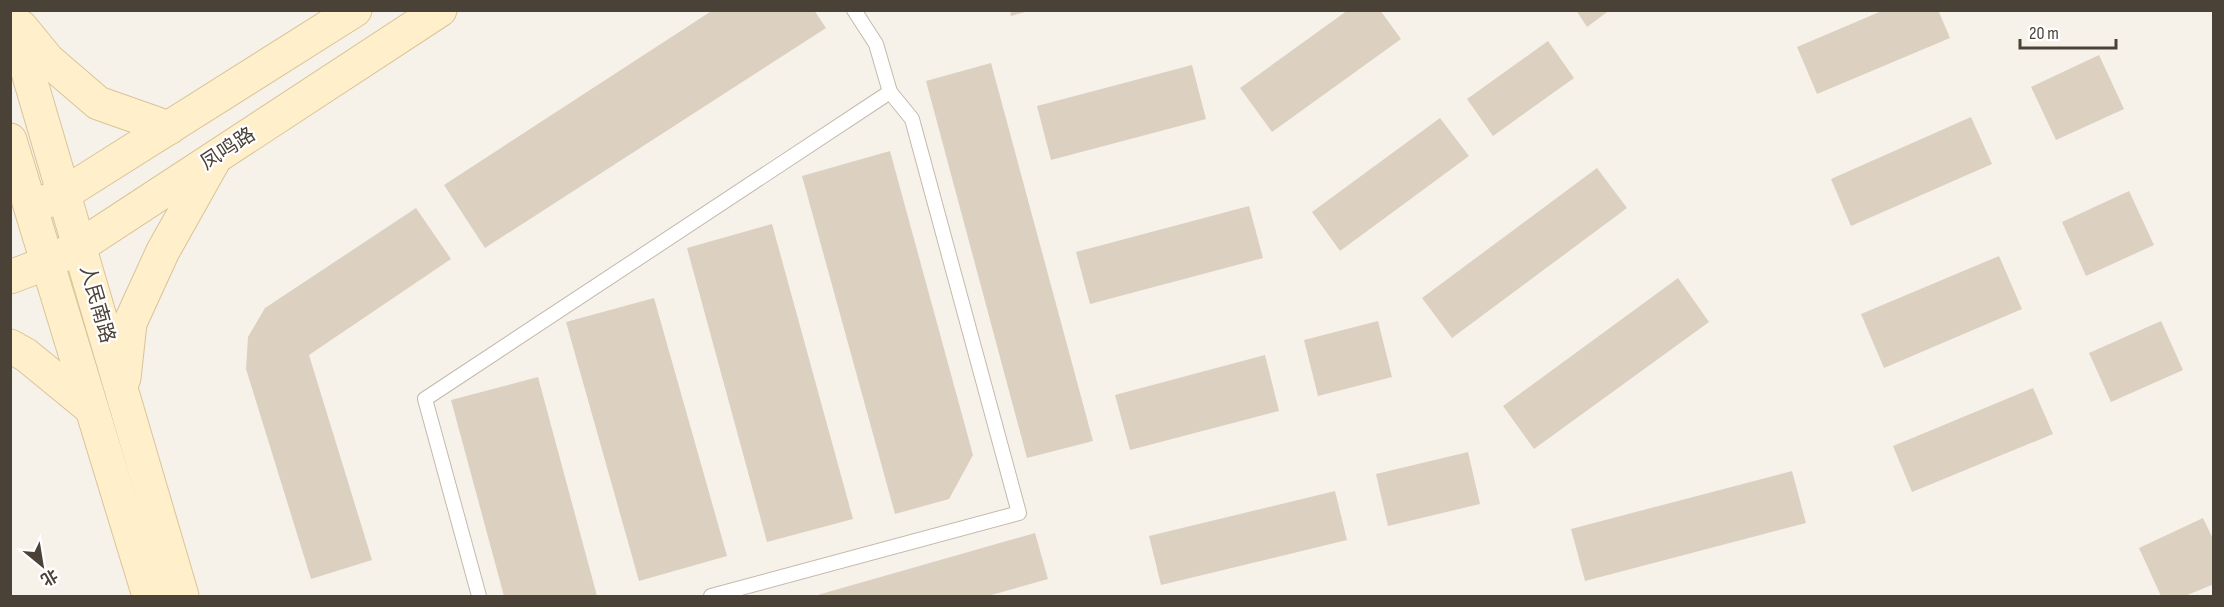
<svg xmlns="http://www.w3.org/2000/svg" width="2224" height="607" font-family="'Sofia Sans Condensed','Noto Sans SC',sans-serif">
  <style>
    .building { fill: #dcd0c1 }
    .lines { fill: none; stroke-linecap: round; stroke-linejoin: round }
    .lane-casing { stroke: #c3b9ab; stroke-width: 16 }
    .secondary-casing { stroke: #d9c497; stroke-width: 35 }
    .lane { stroke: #fff; stroke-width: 14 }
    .secondary { stroke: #fff0cb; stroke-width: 33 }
    .labels { text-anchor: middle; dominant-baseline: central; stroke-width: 4.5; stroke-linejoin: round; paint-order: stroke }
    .street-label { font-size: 20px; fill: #4b4237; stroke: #fff }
  </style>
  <rect width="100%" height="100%" fill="#f6f2ea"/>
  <g class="building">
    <polygon points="713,10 814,10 826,28 485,248 444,185"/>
    <polygon points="1010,10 1029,10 1029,11 1011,16"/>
    <polygon points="1348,10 1380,10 1401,39 1272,132 1240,88"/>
    <polygon points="1576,10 1610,10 1587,27"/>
    <polygon points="1884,10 1938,10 1950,38 1817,94 1797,47"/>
    <polygon points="1548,41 1574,78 1493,136 1467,99"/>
    <polygon points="2099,55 2124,109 2056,140 2031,87"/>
    <polygon points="991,63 1093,441 1027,458 926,81"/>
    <polygon points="1192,65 1206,119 1051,160 1037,106"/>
    <polygon points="1971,117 1992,164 1851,226 1831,179"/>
    <polygon points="1440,118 1469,156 1340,251 1312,212"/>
    <polygon points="890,151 973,455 949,499 895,514 802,176"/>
    <polygon points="1597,168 1627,208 1452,338 1422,298"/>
    <polygon points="2129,191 2154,245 2086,276 2062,222"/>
    <polygon points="1249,206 1263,258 1090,304 1076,252"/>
    <polygon points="416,208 451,259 309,355 372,560 311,579 246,369 248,337 265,308"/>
    <polygon points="772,224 853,519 767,542 687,248"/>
    <polygon points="1999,256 2022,309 1884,368 1861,314"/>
    <polygon points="1678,278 1709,322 1534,449 1503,406"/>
    <polygon points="654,298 727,556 639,581 566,322"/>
    <polygon points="1378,321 1392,377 1318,396 1304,340"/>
    <polygon points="2161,321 2183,370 2111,402 2089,353"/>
    <polygon points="1265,355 1279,411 1130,450 1115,395"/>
    <polygon points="538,377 597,596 504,596 451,400"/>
    <polygon points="2033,388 2053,434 1912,492 1893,446"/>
    <polygon points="1468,452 1480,504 1388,526 1376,474"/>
    <polygon points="1792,471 1806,523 1585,581 1571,529"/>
    <polygon points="1335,491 1347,540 1161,585 1149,536"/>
    <polygon points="2203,518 2214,541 2214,584 2185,596 2161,596 2139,548"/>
    <polygon points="1035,533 1048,579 988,596 814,596"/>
  </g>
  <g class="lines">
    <defs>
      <g id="lane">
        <polyline points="479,596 425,399 890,92"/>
        <polyline points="711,596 1019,513 912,119 890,92 876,44 854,10"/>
      </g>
      <g id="secondary">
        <polyline points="10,11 182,596"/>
        <polyline points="21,27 48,60 98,103 169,128"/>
        <polyline points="10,140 149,596"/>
        <polyline points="45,202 65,193 355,10"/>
        <polyline points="10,277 47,263 80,246 440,10"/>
        <polyline points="10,346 26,355 92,409"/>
        <polyline points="124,378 130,323 163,251 213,162"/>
      </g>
    </defs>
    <use href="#lane" class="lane-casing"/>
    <use href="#secondary" class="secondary-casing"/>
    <use href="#lane" class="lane"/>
    <use href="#secondary" class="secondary"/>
  </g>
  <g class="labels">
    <g class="street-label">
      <text transform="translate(228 149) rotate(-33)">凤鸣路</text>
      <text transform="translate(97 304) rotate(74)">人民南路</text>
    </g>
  </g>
  <rect width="2224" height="607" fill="none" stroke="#4b4237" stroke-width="24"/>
  <g transform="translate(42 565) rotate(150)" stroke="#ffffff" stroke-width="4.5" paint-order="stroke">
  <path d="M0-4.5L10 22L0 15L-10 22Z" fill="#4b4237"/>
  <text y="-9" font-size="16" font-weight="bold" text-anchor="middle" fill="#4b4237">北</text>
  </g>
  <path d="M2020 39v9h96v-9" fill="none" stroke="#4b4237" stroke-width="3"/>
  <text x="2029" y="39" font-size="18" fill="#4b4237" stroke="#ffffff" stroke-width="4.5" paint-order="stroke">20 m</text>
</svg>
